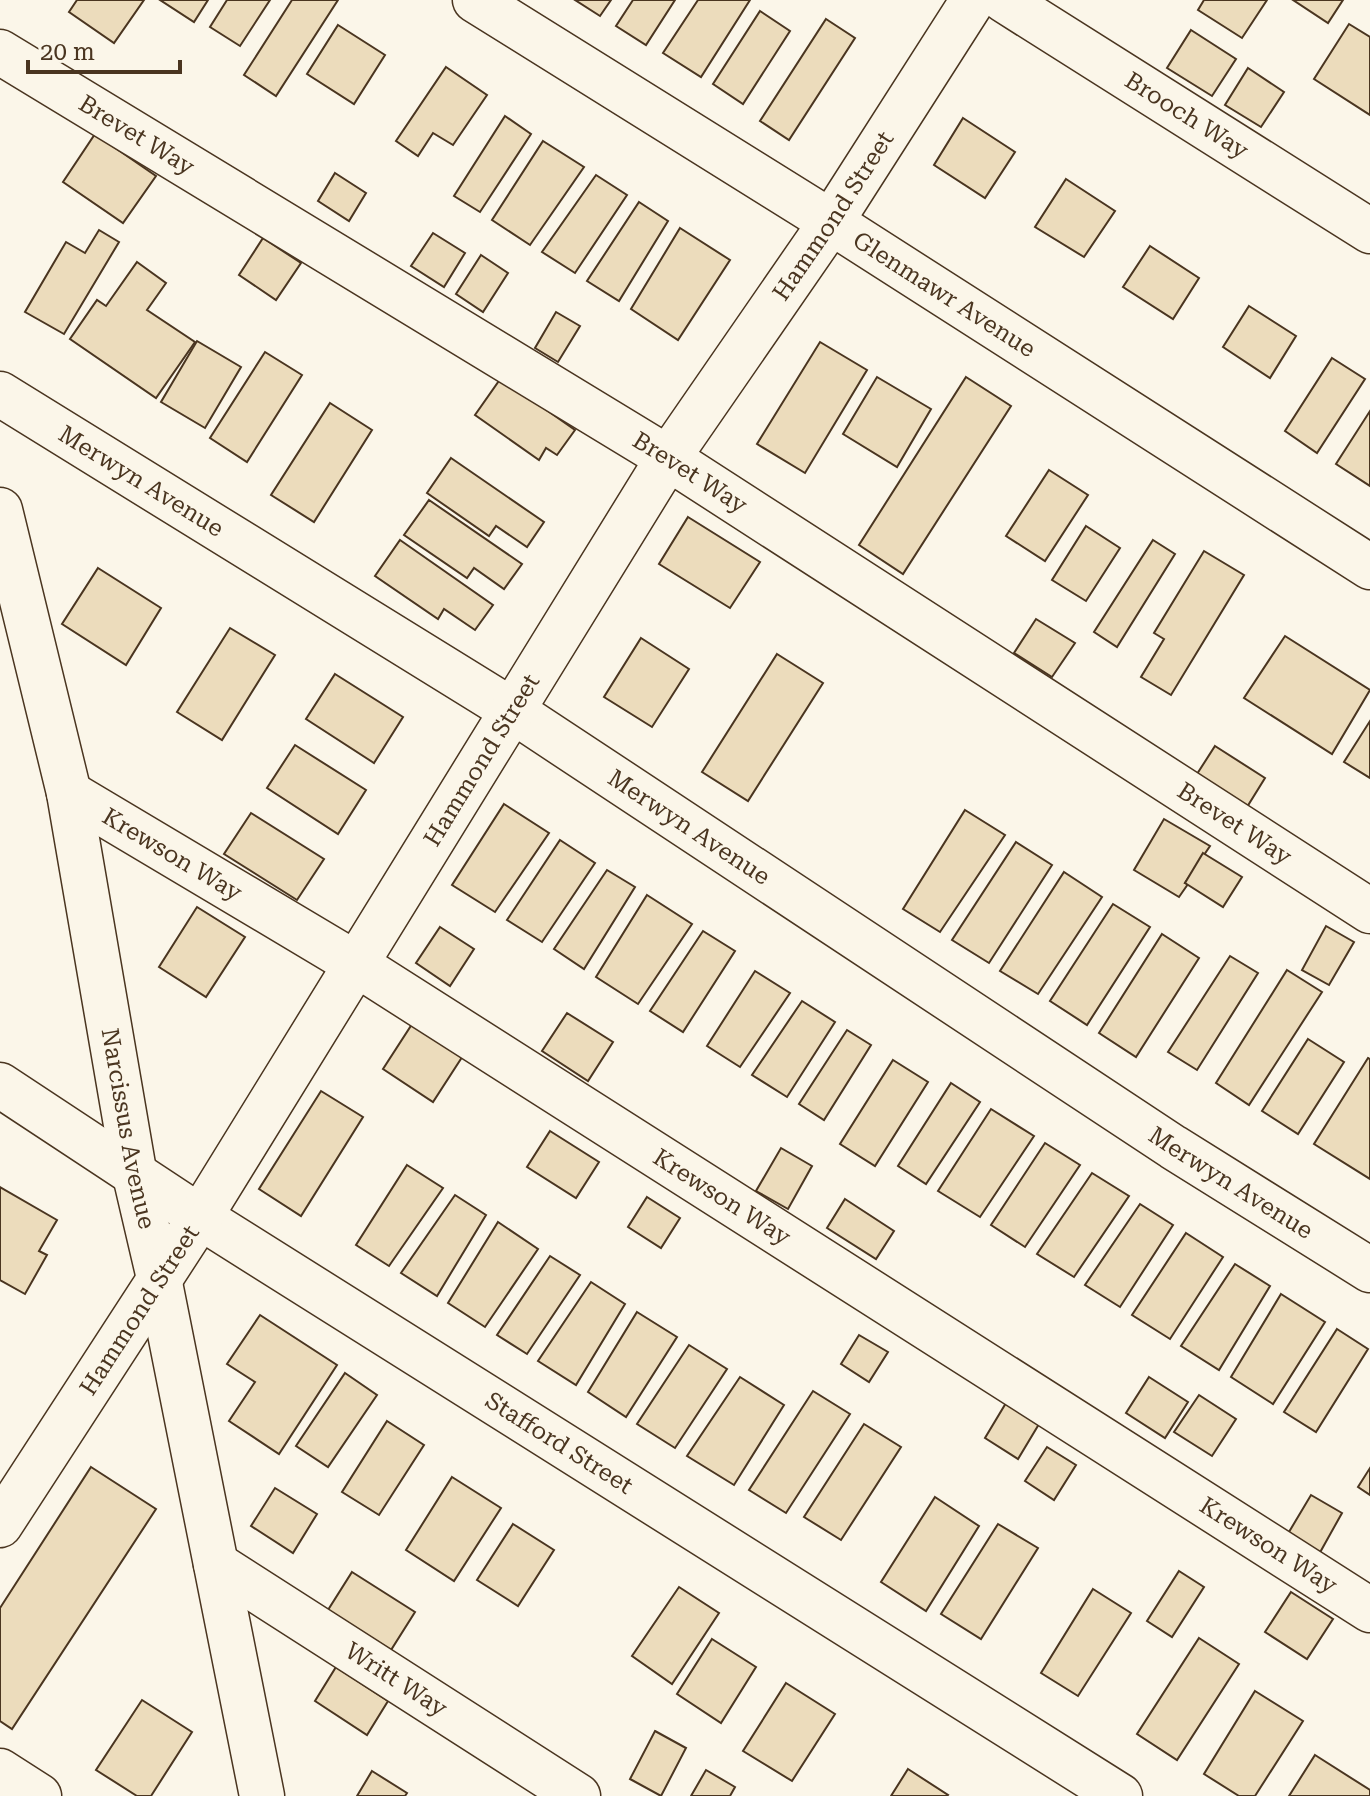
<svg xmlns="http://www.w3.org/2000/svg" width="1370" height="1796" font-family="'Roboto Serif',serif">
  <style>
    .building { fill: #ecdcbc; stroke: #4a3520; stroke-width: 2 }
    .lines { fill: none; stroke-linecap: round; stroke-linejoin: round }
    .minor-casing { stroke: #4a3520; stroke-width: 47 }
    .minor { stroke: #fbf6e9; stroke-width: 44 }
    .labels { text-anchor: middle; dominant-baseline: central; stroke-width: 6; stroke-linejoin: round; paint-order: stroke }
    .street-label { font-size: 24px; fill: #4a3520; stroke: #fbf6e9 }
  </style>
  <rect width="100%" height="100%" fill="#fbf6e9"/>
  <g class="building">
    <polygon points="77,0 144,0 114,43 69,12"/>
    <polygon points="160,0 208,0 194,22"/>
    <polygon points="227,0 270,0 240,46 210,27"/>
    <polygon points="292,0 338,0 276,96 244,75"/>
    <polygon points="575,0 611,0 600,16"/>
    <polygon points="633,0 675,0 646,45 616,26"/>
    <polygon points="698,0 750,0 701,77 663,53"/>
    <polygon points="1204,0 1267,0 1242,38 1198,10"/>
    <polygon points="1293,0 1343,0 1328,23"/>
    <polygon points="760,11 790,31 743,104 713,84"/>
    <polygon points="826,19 855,38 789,140 760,121"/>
    <polygon points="1349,24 1370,37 1370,115 1314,79"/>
    <polygon points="338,25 385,55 354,104 307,74"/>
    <polygon points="1191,30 1236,59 1212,96 1167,68"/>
    <polygon points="446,67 487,95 453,145 433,133 418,156 396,141"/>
    <polygon points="1248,68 1284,92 1261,127 1225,105"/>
    <polygon points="505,116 531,134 480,212 454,196"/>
    <polygon points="963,118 1015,152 985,198 934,165"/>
    <polygon points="95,134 156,176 123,223 63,182"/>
    <polygon points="543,141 584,167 530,245 492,220"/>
    <polygon points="335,173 366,193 349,221 318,201"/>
    <polygon points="596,175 627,195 575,273 542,252"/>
    <polygon points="1066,179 1115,211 1084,257 1035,227"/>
    <polygon points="639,202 668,221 619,301 587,281"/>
    <polygon points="680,228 730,260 678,340 631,309"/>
    <polygon points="99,230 119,242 64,334 25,312 66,242 85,253"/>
    <polygon points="433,233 465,253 444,287 411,266"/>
    <polygon points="263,238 301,263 276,300 239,275"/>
    <polygon points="1150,246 1199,278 1173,319 1123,287"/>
    <polygon points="481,255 508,273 483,312 456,294"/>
    <polygon points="137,262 166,283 147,310 195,342 156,398 70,339 97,300 106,306"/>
    <polygon points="1249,306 1296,336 1270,378 1223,347"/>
    <polygon points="556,312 580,326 558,362 535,348"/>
    <polygon points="197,341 241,367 205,428 161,402"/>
    <polygon points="820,342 867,370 805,473 757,444"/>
    <polygon points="265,352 302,375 247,462 210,438"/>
    <polygon points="1332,358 1365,379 1317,453 1285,431"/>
    <polygon points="877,377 931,409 897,467 843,434"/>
    <polygon points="966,377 1011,406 903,574 859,545"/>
    <polygon points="501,378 575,430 557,455 546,448 539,460 475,415"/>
    <polygon points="330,403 372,430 314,522 271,495"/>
    <polygon points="1370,411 1370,486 1336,464"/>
    <polygon points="451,458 544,522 527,547 496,526 489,536 427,493"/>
    <polygon points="1049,470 1088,495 1045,561 1006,536"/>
    <polygon points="429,500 522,564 504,589 474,568 467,578 404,535"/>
    <polygon points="688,517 760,562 730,608 659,564"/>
    <polygon points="1086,526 1120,548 1086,601 1052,580"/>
    <polygon points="400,540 493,605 475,630 444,609 438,619 375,576"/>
    <polygon points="1153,540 1175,554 1117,647 1094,632"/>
    <polygon points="1204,551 1244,575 1171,695 1141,677 1164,639 1154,633"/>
    <polygon points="98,568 161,608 126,665 62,624"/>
    <polygon points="1036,619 1075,643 1052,677 1014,653"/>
    <polygon points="230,628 275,655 222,740 177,712"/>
    <polygon points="1285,636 1370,690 1332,754 1244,698"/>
    <polygon points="641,638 689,669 652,727 604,697"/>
    <polygon points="777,654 823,683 748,801 702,772"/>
    <polygon points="335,674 403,717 374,763 306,719"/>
    <polygon points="1370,721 1370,778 1344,762"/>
    <polygon points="295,745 366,790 338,834 267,788"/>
    <polygon points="1215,746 1265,778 1247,807 1197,774"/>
    <polygon points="504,804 549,833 495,912 452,885"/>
    <polygon points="965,810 1005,835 940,932 903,909"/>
    <polygon points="251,813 324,859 297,900 224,854"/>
    <polygon points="1164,819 1210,846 1185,883 1188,884 1179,897 1134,870"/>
    <polygon points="560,840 595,863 542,942 507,920"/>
    <polygon points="1016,842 1052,865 989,963 952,940"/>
    <polygon points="1203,853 1242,877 1223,907 1185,883"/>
    <polygon points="607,870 635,887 584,969 554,949"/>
    <polygon points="1064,872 1102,897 1038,994 1000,971"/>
    <polygon points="647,895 692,924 638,1004 596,977"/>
    <polygon points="1113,904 1150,927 1087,1025 1050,1001"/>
    <polygon points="197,907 245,937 206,997 159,967"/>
    <polygon points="1326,926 1354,942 1329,985 1302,970"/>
    <polygon points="440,927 474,949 450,986 416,963"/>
    <polygon points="703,931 735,951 683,1032 650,1011"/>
    <polygon points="1162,934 1199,958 1136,1057 1099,1033"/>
    <polygon points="1230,956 1258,973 1197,1070 1168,1052"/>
    <polygon points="1287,970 1322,992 1249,1105 1216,1083"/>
    <polygon points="755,971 790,993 740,1067 707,1046"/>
    <polygon points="802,1001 835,1022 787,1097 752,1075"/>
    <polygon points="567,1013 613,1042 588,1081 542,1051"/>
    <polygon points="416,1018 466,1051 433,1102 383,1069"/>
    <polygon points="847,1030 871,1045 824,1120 799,1104"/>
    <polygon points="1308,1039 1344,1062 1298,1134 1262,1111"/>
    <polygon points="1368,1058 1370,1059 1370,1179 1314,1144"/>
    <polygon points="893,1060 928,1082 875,1166 840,1144"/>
    <polygon points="951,1083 980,1102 926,1184 898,1166"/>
    <polygon points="321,1091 363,1117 301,1216 259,1189"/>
    <polygon points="991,1109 1034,1136 980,1217 938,1191"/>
    <polygon points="550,1131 599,1162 576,1198 527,1167"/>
    <polygon points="1045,1143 1080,1165 1025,1247 991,1225"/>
    <polygon points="781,1148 812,1166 788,1209 756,1191"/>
    <polygon points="407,1165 443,1188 389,1266 356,1245"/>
    <polygon points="1092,1173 1129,1196 1074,1277 1037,1254"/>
    <polygon points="0,1187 57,1220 39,1251 47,1255 25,1294 0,1280"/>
    <polygon points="455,1195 486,1215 437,1296 401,1273"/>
    <polygon points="647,1197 680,1218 661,1248 628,1227"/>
    <polygon points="845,1199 894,1231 876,1259 827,1228"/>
    <polygon points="1140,1204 1173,1225 1120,1307 1085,1285"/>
    <polygon points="498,1222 538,1249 485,1327 448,1303"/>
    <polygon points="1186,1233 1223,1257 1170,1339 1132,1315"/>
    <polygon points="550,1256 580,1275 527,1354 497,1335"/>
    <polygon points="1235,1264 1270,1286 1219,1370 1181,1346"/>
    <polygon points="591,1282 625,1304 576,1385 538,1361"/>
    <polygon points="1281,1294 1325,1322 1273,1404 1231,1377"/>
    <polygon points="637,1312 677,1337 626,1417 588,1392"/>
    <polygon points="260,1315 337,1365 279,1454 229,1421 255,1382 227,1364"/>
    <polygon points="1337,1329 1368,1349 1316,1432 1284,1412"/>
    <polygon points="859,1335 888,1352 869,1382 841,1364"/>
    <polygon points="689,1345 727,1369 675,1448 637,1424"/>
    <polygon points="345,1373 377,1395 328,1467 296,1446"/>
    <polygon points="740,1377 784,1405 734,1485 687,1456"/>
    <polygon points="1149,1377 1188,1402 1165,1438 1126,1413"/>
    <polygon points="813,1391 850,1414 786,1513 749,1490"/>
    <polygon points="1199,1395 1236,1419 1212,1456 1174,1432"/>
    <polygon points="1009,1398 1042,1419 1018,1459 985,1438"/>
    <polygon points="387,1421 424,1445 379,1515 342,1492"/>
    <polygon points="864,1424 901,1447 841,1540 804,1517"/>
    <polygon points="1047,1447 1076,1465 1054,1500 1025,1481"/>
    <polygon points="91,1467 156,1509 12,1729 0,1721 0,1608"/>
    <polygon points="1370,1468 1370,1495 1358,1487"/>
    <polygon points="452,1477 501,1508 454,1581 406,1550"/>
    <polygon points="275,1488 317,1514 293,1553 251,1526"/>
    <polygon points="1311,1495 1342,1513 1318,1556 1286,1537"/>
    <polygon points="935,1497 979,1526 926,1611 881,1582"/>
    <polygon points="513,1524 554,1550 518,1606 477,1580"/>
    <polygon points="998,1524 1038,1548 981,1639 941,1614"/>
    <polygon points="1179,1571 1204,1587 1172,1637 1147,1621"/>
    <polygon points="352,1572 415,1612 391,1650 328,1610"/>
    <polygon points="679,1587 719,1613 672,1684 632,1656"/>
    <polygon points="1093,1589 1131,1613 1078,1696 1041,1673"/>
    <polygon points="1291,1592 1333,1619 1307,1659 1265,1632"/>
    <polygon points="1199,1638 1239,1664 1177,1760 1137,1734"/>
    <polygon points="712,1639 756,1667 721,1723 677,1694"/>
    <polygon points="336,1667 388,1701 367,1735 315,1701"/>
    <polygon points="786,1683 835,1714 792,1781 743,1751"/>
    <polygon points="1255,1691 1303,1721 1255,1796 1239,1796 1204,1774"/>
    <polygon points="142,1700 192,1732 151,1796 137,1796 96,1770"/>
    <polygon points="655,1731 686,1748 661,1796 630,1779"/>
    <polygon points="1315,1755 1370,1790 1370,1796 1289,1796"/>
    <polygon points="908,1769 948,1795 947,1796 891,1796"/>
    <polygon points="706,1770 735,1787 730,1796 691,1796"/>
    <polygon points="372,1771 407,1793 405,1796 357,1796"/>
  </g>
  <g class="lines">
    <defs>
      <g id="minor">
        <path id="s1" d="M 475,0 L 831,222 L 1370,567"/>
        <path id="s2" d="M 1004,0 L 1370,231"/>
        <path id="s3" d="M 0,52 L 668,458 L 1370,911"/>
        <path id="s4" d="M 0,394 L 513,711 L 1173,1147 L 1370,1270"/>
        <path id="s5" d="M 0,510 L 69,793 L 134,1171 L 159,1278 L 262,1796"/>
        <path id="s6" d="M 69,793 L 356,964 L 1370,1610"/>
        <path id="s7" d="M 0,1085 L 200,1217 L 1120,1796"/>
        <path id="s8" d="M 0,1525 L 200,1217 L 668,458 L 831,222 L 973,0"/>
        <path id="s9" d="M 216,1564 L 578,1796"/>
        <polyline points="0,1771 39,1796"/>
      </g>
    </defs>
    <use href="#minor" class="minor-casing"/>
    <use href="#minor" class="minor"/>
  </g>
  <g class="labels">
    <g class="street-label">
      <text stroke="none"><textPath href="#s2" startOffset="216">Brooch Way</textPath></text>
      <text stroke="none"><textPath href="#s3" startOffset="160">Brevet Way</textPath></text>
      <text stroke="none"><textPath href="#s8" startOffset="1552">Hammond Street</textPath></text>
      <text stroke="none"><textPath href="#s1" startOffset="554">Glenmawr Avenue</textPath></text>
      <text stroke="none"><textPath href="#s3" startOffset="808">Brevet Way</textPath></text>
      <text stroke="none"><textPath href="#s4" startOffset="166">Merwyn Avenue</textPath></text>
      <text stroke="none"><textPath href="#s8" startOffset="904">Hammond Street</textPath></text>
      <text stroke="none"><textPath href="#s3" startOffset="1456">Brevet Way</textPath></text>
      <text stroke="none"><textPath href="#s4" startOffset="814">Merwyn Avenue</textPath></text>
      <text stroke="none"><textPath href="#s6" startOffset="120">Krewson Way</textPath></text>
      <text stroke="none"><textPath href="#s5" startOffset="632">Narcissus Avenue</textPath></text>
      <text stroke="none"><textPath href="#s4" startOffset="1462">Merwyn Avenue</textPath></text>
      <text stroke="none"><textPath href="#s6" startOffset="768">Krewson Way</textPath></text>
      <text stroke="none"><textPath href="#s8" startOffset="256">Hammond Street</textPath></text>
      <text stroke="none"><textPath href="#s7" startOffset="664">Stafford Street</textPath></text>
      <text stroke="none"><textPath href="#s6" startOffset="1416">Krewson Way</textPath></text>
      <text stroke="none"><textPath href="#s9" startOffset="214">Writt Way</textPath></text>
    </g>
  </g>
  <path d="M28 60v12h152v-12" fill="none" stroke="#4a3520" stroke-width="4"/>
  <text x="40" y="60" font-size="24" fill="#4a3520" stroke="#fbf6e9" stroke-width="6" paint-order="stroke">20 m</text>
</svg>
